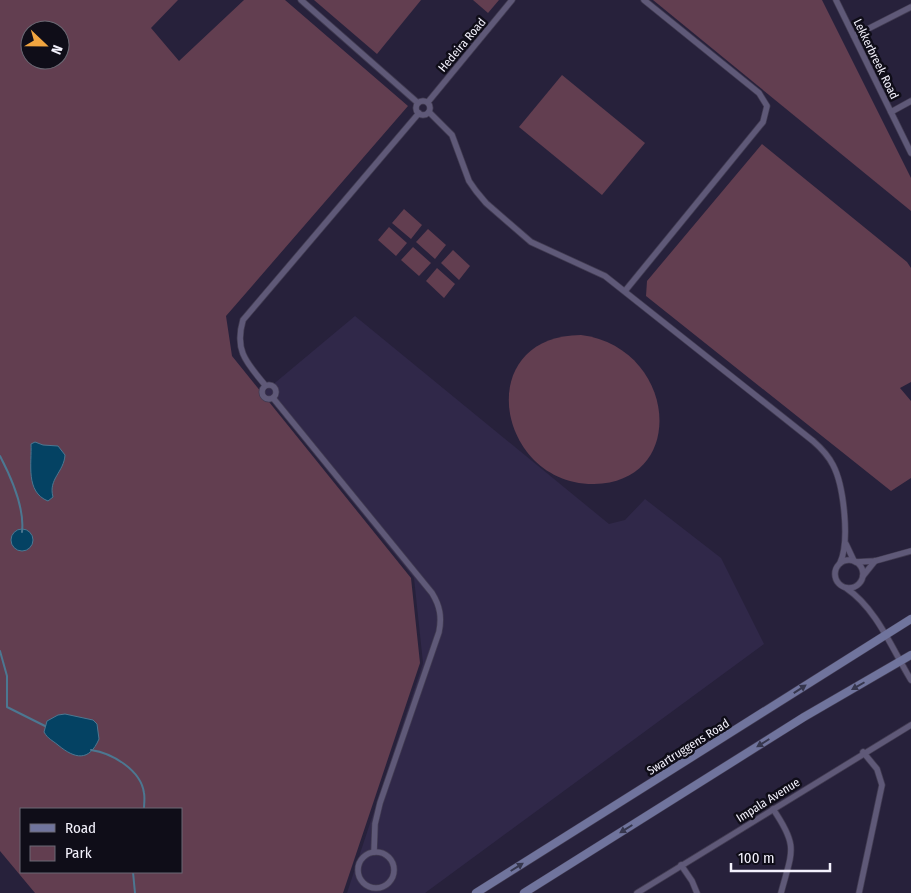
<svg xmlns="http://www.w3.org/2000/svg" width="911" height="893" font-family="'Fira Sans Condensed',sans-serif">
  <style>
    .built { fill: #302849 }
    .green { fill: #623e50; fill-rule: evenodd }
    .water { fill: #044263; stroke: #4c7791 }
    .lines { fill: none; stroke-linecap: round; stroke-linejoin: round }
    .stream { stroke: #4c7791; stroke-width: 2 }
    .minor-casing { stroke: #423c52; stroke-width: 7 }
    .secondary-casing { stroke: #423c52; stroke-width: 9 }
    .minor { stroke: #5f5978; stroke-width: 5.5 }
    .secondary { stroke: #70749d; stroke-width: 8 }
    .oneway { fill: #36364d }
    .labels { text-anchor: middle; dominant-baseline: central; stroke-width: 5; stroke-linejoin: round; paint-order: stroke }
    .street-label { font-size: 12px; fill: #f4f2fd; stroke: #0f0d18 }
  </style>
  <rect width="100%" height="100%" fill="#27213b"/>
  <polygon class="built" points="355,316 609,524 625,520 645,499 721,558 764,644 425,893 347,893 423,663 414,578 264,392"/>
  <g class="green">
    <path d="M 0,0 L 178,0 L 151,28 L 179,61 L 244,0 L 285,0 L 408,106 L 226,316 L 232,356 L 411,578 L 420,663 L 343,893 L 35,893 L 0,851 ZM 30,30 L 60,30 L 60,60 L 30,60 ZM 21,809 L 181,809 L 181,872 L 21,872 Z"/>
    <polygon points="314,0 421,0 377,54"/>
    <polygon points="473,0 499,0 488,13"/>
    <polygon points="653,0 822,0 911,178 911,211"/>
    <polygon points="562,75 645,143 602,195 519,127"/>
    <polygon points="762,144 907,262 911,268 911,382 900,388 911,401 911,478 891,491 646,296 647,281"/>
    <polygon points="404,209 422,225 411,239 392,223"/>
    <polygon points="389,227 407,243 396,256 378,240"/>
    <polygon points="428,229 446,245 435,259 416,242"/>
    <polygon points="413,247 431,263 419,276 401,260"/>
    <polygon points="453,250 470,266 459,280 441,263"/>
    <polygon points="437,268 455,284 444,298 426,281"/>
    <path d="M 581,335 C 676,347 690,482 594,484 C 497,485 470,336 581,335 Z"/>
  </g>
  <g class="water">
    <path d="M 35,442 L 43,445 L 58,446 L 65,455 C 64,472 48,479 53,497 L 48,501 C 25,492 32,463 31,444 Z"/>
    <circle cx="22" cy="540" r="11"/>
    <path d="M 65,714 L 93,720 L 97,724 L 99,739 C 89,762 75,759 58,745 C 52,740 48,739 44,732 L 47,721 L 58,715 Z"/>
  </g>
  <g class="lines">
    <g class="stream">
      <path d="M 0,456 C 11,477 25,507 22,532"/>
      <polyline points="0,651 7,676 7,707 45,726"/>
      <path d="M 91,750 C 112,753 141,770 144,793 C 145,798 144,804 144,809"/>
      <polyline points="133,872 135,893"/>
    </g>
    <defs>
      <g id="minor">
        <polyline points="301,0 418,103"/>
        <polyline points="836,0 911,153"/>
        <polyline points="854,36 911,7"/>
        <circle cx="423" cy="108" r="7"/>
        <polyline points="428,102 512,0"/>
        <path d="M 429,112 L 452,135 L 469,181 L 476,191 L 486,203 L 531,242 L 605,276 L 813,441 C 821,448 828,455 833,465 C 844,486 850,542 840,563"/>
        <polyline points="891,112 911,101"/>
        <polyline points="625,291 763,122 767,106 759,93 644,0"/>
        <circle cx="269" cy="392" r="7"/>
        <path d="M 265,385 C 247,363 234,351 243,320 L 419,113"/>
        <path d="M 273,398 L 432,593 C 440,606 442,617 439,632 L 380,803 L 375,824 L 374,852"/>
        <polyline points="846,544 854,561"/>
        <circle cx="849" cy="574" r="14"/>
        <polyline points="856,562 875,561 911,551"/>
        <polyline points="863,576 875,561"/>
        <path d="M 846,588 C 877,609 892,649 911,680"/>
        <path d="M 773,809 C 799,847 792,851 781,893"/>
        <circle cx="376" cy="870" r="18"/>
        <polyline points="681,865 692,881 697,893"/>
        <polyline points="637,893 911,725"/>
        <polyline points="859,893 882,785 877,769 863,752"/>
      </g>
      <g id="secondary">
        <polyline points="476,893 911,619"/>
        <polyline points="524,893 804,717 911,655"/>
      </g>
    </defs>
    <use href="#minor" class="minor-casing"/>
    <use href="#secondary" class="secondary-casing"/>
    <use href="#minor" class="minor"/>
    <use href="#secondary" class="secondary"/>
  </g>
  <defs><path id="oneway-solid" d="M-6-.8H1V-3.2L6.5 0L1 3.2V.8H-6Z" transform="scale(1.25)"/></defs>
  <g class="oneway">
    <use href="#oneway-solid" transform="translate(858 686) rotate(150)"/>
    <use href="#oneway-solid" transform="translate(800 689) rotate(-33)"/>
    <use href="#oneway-solid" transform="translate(763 743) rotate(148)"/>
    <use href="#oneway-solid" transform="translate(626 829) rotate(148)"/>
    <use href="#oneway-solid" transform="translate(517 867) rotate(-32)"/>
  </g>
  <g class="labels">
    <g class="street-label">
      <text transform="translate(462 45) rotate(-50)">Hedeira Road</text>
      <text transform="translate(876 59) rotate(64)">Lekkerbreek Road</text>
      <text transform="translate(688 747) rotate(-32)">Swartruggens Road</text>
      <text transform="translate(768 800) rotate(-32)">Impala Avenue</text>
    </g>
  </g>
  <rect x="20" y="808" width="162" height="65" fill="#0f0d18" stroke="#6b6974"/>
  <rect x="30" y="824" width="25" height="8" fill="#70749d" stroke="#6b6974"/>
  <text x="65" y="833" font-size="15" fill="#f4f2fd">Road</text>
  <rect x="30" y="846" width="25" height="15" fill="#623e50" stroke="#6b6974"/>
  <text x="65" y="858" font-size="15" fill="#f4f2fd">Park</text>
  <g transform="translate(45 45) rotate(112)"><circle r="24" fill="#0f0d18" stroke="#6b6974"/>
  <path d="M0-4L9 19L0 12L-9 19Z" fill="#f1a540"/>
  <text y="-8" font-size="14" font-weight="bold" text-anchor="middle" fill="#f4f2fd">N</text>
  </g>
  <path d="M731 863v8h99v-8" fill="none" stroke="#f4f2fd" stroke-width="2.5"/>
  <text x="738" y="863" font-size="15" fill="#f4f2fd" stroke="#0f0d18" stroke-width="4" paint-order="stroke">100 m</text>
</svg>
